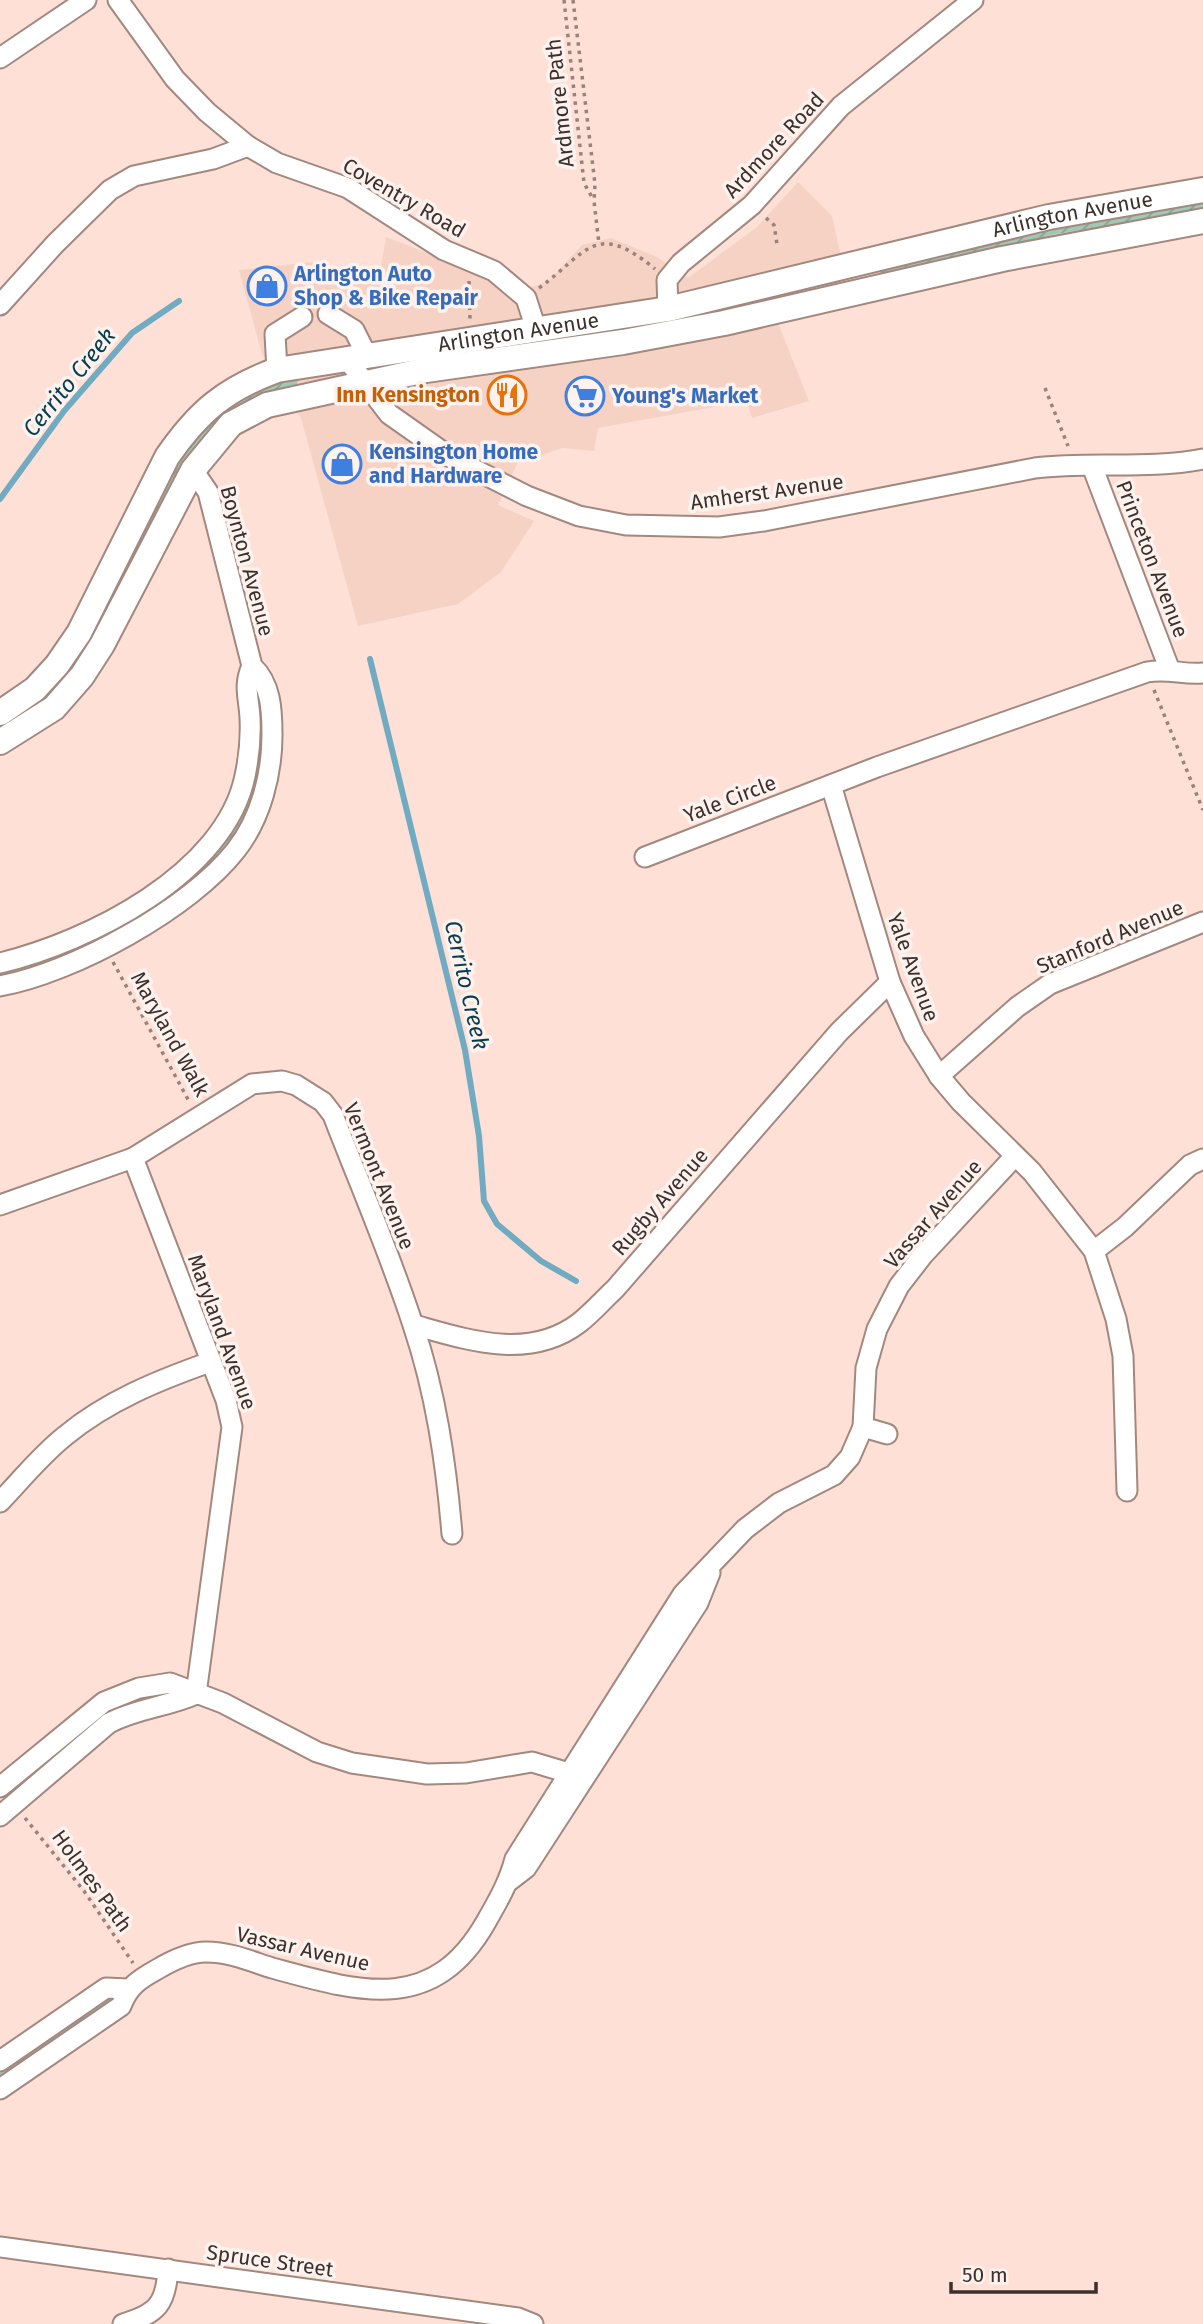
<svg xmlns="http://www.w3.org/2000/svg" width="1203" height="2324" font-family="'Fira Sans',sans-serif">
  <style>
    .built { fill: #f6d2c5 }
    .garden { fill: url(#garden-furrows) }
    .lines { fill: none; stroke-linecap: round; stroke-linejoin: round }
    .stream { stroke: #70abc2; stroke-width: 6 }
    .minor-casing { stroke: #a2887e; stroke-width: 23 }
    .major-casing { stroke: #a2887e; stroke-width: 28 }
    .path { stroke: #97837c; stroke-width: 3.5; stroke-dasharray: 3.5 5; stroke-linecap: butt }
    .minor { stroke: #fff; stroke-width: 19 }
    .major { stroke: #fff; stroke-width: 24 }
    .labels { text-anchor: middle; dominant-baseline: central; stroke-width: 7; stroke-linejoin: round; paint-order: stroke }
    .street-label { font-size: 21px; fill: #3b302c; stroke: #fef2ee }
    .shop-label { font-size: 21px; font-weight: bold; fill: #366cbe; stroke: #fef2ee; text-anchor: start }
    .food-label { font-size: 21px; font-weight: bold; fill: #c56008; stroke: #fef2ee; text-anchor: end }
    .water-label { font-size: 23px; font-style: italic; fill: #073d4e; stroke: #fef2ee }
  </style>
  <defs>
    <pattern id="garden-furrows" width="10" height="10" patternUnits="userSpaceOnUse" patternTransform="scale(1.75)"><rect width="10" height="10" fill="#a0c8b4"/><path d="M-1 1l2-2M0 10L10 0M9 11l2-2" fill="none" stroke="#84a393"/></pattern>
  </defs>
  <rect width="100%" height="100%" fill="#fee0d6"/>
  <polygon class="built" points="798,182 832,216 847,283 770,303 809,401 752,418 747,401 598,428 594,451 562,448 540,456 524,449 498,505 534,521 501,572 458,604 358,626 301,418 262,354 239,270 312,262 379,278 386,237 523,290 549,281 582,245 611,238 657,257 688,278 757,227"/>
  <g class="garden">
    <polygon points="1203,200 1203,210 1056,234 883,275 878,271 879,267 971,242"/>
    <polygon points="299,377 296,388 245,406 100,634 47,703 0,735 0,718 38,691 183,442 258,382"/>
    <path d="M 260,683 C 262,708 268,738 265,763 C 263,773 258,784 254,794 C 218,898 98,948 0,978 L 0,969 L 101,932 L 233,820 L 252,685 Z"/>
    <polygon points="112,1992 119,1998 0,2081 0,2068"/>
  </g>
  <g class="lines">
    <g class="stream">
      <polyline points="0,499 64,411 132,333 179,301"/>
      <polyline points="370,659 465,1050 479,1136 484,1201 497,1224 541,1261 576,1281"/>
    </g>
    <defs>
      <g id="minor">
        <polyline points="118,0 175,79 207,112 248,146 277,163 348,188 444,250 494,271 526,298 536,329"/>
        <polyline points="0,58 86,0"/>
        <polyline points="0,305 55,244 110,190 134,176 213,159 248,146"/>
        <polyline points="668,309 667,280 681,263 752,205 841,106 973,0"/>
        <polyline points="328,314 354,330 367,356"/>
        <path d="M 347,359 L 389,414 L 450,457 L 527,496 L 579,516 L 626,525 L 719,527 L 764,521 L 1035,468 C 1091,461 1147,470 1203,459"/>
        <polyline points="277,370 275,334 302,317"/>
        <polyline points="1092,466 1169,668"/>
        <polyline points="831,785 890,982 914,1036 939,1076 961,1102 1032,1172 1094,1251 1116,1319 1123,1356 1127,1491"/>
        <path d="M 645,857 L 877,767 L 1147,672 C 1168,668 1183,675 1203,673"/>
        <path d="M 0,963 C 88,942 225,874 245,776 C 249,757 251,738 250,718 C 249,697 243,686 252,666"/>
        <path d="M 0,986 C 73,973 191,908 236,850 C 261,818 272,774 272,735 C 272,709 271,684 252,666 L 208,492 L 193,470"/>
        <polyline points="939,1076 1017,1007 1050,984 1203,922"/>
        <polyline points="133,1158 226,1400 232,1427 196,1694"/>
        <path d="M 0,1205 L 133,1158 L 252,1084 L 282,1081 L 296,1085 L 323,1102 L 333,1115 C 360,1185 390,1254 413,1325 C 436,1393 446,1463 452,1534"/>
        <polyline points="1094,1251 1125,1227 1190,1165 1203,1159"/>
        <path d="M 414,1325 C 468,1340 529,1361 579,1323 C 592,1313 603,1300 615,1289 L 839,1032 L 890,982"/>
        <polyline points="863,1427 887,1434"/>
        <path d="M 0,1502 C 21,1480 41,1455 65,1436 C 107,1401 159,1380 210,1362"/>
        <polyline points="0,1787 104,1702 139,1688 170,1683 223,1703 317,1752 352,1763 427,1774 466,1773 532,1762 569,1773"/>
        <path d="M 0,1816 L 109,1723 C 138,1708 167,1707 196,1694"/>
        <polyline points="509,1881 526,1868 698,1603 710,1573"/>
        <polyline points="0,2061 106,1988 128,1989"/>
        <path d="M 0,2089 L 121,2006 C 128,1987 138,1980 156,1970 C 171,1961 189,1952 206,1952 C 230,1952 250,1961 272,1968 C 360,1992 433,2015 486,1922 C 498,1901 509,1882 515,1859 L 683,1594 L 745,1529 L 779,1503 L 834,1475 L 850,1457 L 863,1427 L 866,1368 L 877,1329 L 899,1286 L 923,1255 L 1015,1156"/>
        <polyline points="0,2247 518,2318 533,2324"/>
        <path d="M 123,2324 C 157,2314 166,2304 168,2269"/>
      </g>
      <g id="major">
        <path id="s1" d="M 0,713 L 35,689 L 57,665 L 79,633 L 167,457 C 198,412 225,389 277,370 L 668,309 L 1049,217 L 1203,190"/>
        <polyline points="0,742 54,708 82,676 102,645 193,470 231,424 267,405 426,370 623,342 724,323 1002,259 1203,221"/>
      </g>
    </defs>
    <use href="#minor" class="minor-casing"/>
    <use href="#major" class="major-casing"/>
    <g class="path">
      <polyline points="564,0 584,183 593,199"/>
      <polyline points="573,0 595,184 594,201 599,244"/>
      <polyline points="766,218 774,225 777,244"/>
      <polyline points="469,281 470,319"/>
      <path d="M 539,288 C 587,253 595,219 655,269"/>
      <polyline points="1045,388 1068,446"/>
      <polyline points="1154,690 1203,810"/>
      <polyline points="113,962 190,1103"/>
      <polyline points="25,1818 84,1891 133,1963"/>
    </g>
    <use href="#minor" class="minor"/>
    <use href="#major" class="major"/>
  </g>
  <defs>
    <symbol id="shop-ring" viewBox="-11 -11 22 22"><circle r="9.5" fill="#fef2ee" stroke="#3f7fe0" stroke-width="1.5"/><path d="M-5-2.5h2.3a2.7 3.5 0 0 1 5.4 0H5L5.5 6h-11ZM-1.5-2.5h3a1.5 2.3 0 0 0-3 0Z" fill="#3f7fe0"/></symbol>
    <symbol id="restaurant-ring" viewBox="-11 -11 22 22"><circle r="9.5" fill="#fef2ee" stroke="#e8710a" stroke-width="1.5"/><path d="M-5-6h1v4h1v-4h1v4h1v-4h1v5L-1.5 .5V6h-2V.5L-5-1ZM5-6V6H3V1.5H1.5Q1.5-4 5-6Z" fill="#e8710a"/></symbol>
    <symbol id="supermarket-ring" viewBox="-11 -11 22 22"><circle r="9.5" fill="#fef2ee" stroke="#3f7fe0" stroke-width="1.5"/><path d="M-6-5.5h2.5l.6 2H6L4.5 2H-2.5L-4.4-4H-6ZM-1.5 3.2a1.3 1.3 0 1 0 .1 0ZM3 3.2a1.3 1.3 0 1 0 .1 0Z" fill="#3f7fe0"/></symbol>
  </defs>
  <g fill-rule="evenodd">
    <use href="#shop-ring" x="245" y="264" width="44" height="44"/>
    <use href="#restaurant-ring" x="485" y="373" width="44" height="44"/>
    <use href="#supermarket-ring" x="563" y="374" width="44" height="44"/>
    <use href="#shop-ring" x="320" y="442" width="44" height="44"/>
  </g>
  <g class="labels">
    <g class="street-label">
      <text transform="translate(560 103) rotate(-96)">Ardmore Path</text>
      <text transform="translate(774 145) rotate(-47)">Ardmore Road</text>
      <text transform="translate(404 198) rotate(30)">Coventry Road</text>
      <text stroke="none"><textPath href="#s1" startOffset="1265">Arlington Avenue</textPath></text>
      <text stroke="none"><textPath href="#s1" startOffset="698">Arlington Avenue</textPath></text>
      <text transform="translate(767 492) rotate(-8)">Amherst Avenue</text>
      <text transform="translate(1152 559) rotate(69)">Princeton Avenue</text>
      <text transform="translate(247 561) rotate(75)">Boynton Avenue</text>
      <text transform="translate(730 799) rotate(-21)">Yale Circle</text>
      <text transform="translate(1110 937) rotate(-23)">Stanford Avenue</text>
      <text transform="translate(913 967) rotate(70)">Yale Avenue</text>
      <text transform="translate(170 1034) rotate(61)">Maryland Walk</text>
      <text transform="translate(379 1176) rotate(68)">Vermont Avenue</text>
      <text transform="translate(660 1202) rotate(-49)">Rugby Avenue</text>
      <text transform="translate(933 1214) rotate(-49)">Vassar Avenue</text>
      <text transform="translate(222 1332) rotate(70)">Maryland Avenue</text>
      <text transform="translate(92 1881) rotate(54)">Holmes Path</text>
      <text transform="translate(303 1949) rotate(13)">Vassar Avenue</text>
      <text transform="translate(270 2261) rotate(8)">Spruce Street</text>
    </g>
    <g class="shop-label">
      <text x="294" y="274">Arlington Auto<tspan x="294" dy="24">Shop &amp; Bike Repair</tspan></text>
      <text x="612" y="396">Young's Market</text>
      <text x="369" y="452">Kensington Home<tspan x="369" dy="24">and Hardware</tspan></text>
    </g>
    <g class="food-label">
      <text x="480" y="395">Inn Kensington</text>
    </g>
    <g class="water-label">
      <text transform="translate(69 382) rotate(-51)">Cerrito Creek</text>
      <text transform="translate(467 985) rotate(77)">Cerrito Creek</text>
    </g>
  </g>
  <path d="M951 2282v10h145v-10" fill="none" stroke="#3b302c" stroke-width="3.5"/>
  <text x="962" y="2282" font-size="21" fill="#3b302c" stroke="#fef2ee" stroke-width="5" paint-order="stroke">50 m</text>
</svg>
